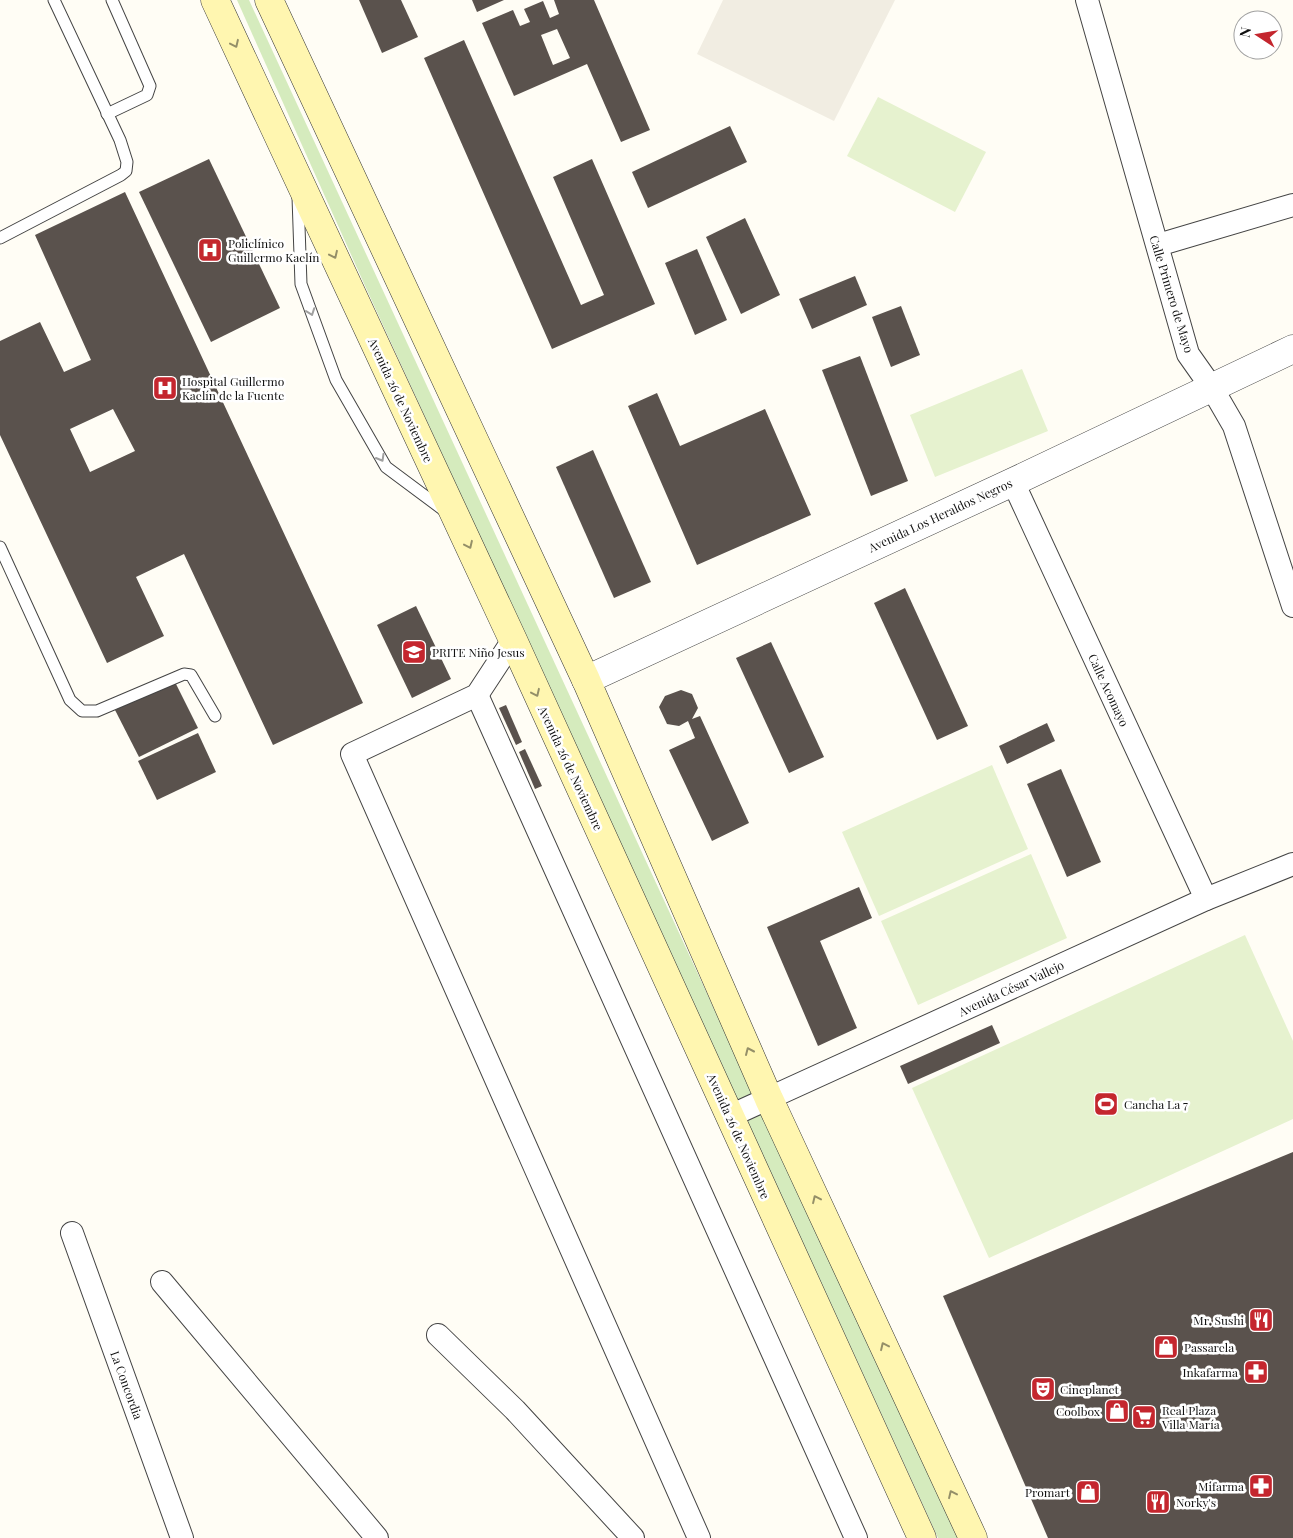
<svg xmlns="http://www.w3.org/2000/svg" width="1293" height="1538" font-family="'Playfair Display',serif">
  <style>
    .green { fill: #d5ebbd }
    .pitch { fill: #e6f2cf }
    .plaza { fill: #f1ede2 }
    .building { fill: #5a524d; fill-rule: evenodd }
    .lines { fill: none; stroke-linecap: round; stroke-linejoin: round }
    .service-casing { stroke: #444; stroke-width: 13 }
    .minor-casing { stroke: #444; stroke-width: 24 }
    .tertiary-casing { stroke: #444; stroke-width: 29 }
    .secondary-casing { stroke: #333; stroke-width: 29 }
    .service { stroke: #fff; stroke-width: 11 }
    .minor { stroke: #fff; stroke-width: 22 }
    .tertiary { stroke: #fff; stroke-width: 28 }
    .secondary { stroke: #fff6b0; stroke-width: 28 }
    .oneway { stroke: #948f68 }
    .oneway2 { stroke: #a0a0a0 }
    .labels { text-anchor: middle; dominant-baseline: central; stroke-width: 5; stroke-linejoin: round; paint-order: stroke }
    .poi-label { font-size: 12px; fill: #111; stroke: #fff; text-anchor: start }
    .street-label { font-size: 12px; fill: #111; stroke: #fff }
  </style>
  <rect width="100%" height="100%" fill="#fffdf5"/>
  <polygon class="green" points="237,0 249,0 958,1538 938,1538 366,288"/>
  <g class="pitch">
    <polygon points="878,97 986,152 955,212 847,156"/>
    <polygon points="1022,369 1048,431 935,477 910,415"/>
    <polygon points="992,765 1028,849 879,916 842,832"/>
    <polygon points="1031,854 1067,938 918,1005 881,921"/>
    <polygon points="1245,935 1293,1041 1293,1119 989,1258 912,1088"/>
  </g>
  <polygon class="plaza" points="723,0 895,0 834,121 697,54"/>
  <g class="building">
    <polygon points="359,0 401,0 418,37 382,53"/>
    <polygon points="472,0 504,0 477,12"/>
    <path d="M 554,0 L 594,0 L 650,130 L 621,142 L 587,64 L 514,96 L 482,23 L 513,10 L 520,26 L 530,22 L 524,9 L 543,1 L 550,18 L 559,14 ZM 557,29 L 570,58 L 553,65 L 541,35 Z"/>
    <polygon points="464,40 581,305 604,295 553,177 592,159 655,304 552,349 424,58"/>
    <polygon points="730,126 747,162 648,208 632,172"/>
    <polygon points="209,159 280,308 211,342 139,192"/>
    <path d="M 125,192 L 363,703 L 273,745 L 184,554 L 136,577 L 164,636 L 107,663 L 0,435 L 0,341 L 40,322 L 64,372 L 91,360 L 35,235 ZM 113,409 L 135,451 L 90,472 L 70,429 Z"/>
    <polygon points="745,218 780,295 741,314 706,237"/>
    <polygon points="697,249 727,320 695,335 665,263"/>
    <polygon points="855,276 867,305 812,329 799,299"/>
    <polygon points="901,306 920,355 891,367 872,317"/>
    <polygon points="860,356 908,481 871,496 822,370"/>
    <polygon points="657,393 680,446 765,409 811,515 697,565 628,406"/>
    <polygon points="593,450 651,582 614,598 556,467"/>
    <polygon points="905,588 968,726 937,740 874,603"/>
    <polygon points="416,606 451,679 412,698 377,625"/>
    <polygon points="771,642 824,757 789,773 736,658"/>
    <polygon points="174,680 198,728 139,757 115,710"/>
    <polygon points="681,690 692,694 698,708 692,719 700,716 749,823 712,841 669,750 695,738 688,721 679,726 667,724 659,707 665,696"/>
    <polygon points="506,705 522,742 516,745 499,708"/>
    <polygon points="1047,723 1055,741 1007,764 999,746"/>
    <polygon points="198,733 216,772 157,800 138,761"/>
    <polygon points="525,749 542,786 535,789 519,752"/>
    <polygon points="1061,769 1101,862 1067,877 1027,784"/>
    <polygon points="859,887 872,918 820,941 857,1028 818,1046 767,927"/>
    <polygon points="992,1025 1000,1043 908,1084 900,1066"/>
    <polygon points="1293,1152 1293,1538 1048,1538 943,1296"/>
  </g>
  <g class="lines">
    <defs>
      <g id="service">
        <polyline points="107,114 147,95 150,86 112,0"/>
        <polyline points="298,197 301,284 336,380 386,467 445,511"/>
        <polyline points="0,238 121,175 126,171 127,162 120,140 54,0"/>
        <polyline points="0,547 70,700 82,711 97,711 184,674 191,675 215,716"/>
      </g>
      <g id="minor">
        <polyline points="1087,0 1188,354 1212,388 1234,426 1293,606"/>
        <polyline points="1158,245 1293,205"/>
        <polyline points="1013,482 1206,899"/>
        <polyline points="513,640 477,695 352,754 699,1538"/>
        <polyline points="477,695 856,1538"/>
        <polyline points="730,1116 1206,899 1293,864"/>
        <polyline points="72,1233 182,1538"/>
        <polyline points="162,1282 377,1538"/>
        <polyline points="438,1335 515,1410 633,1538"/>
      </g>
      <polyline id="tertiary" points="586,680 1013,482 1293,349"/>
      <g id="secondary">
        <polyline points="215,0 513,640 922,1538"/>
        <polyline points="269,0 586,680 769,1099 973,1538"/>
      </g>
    </defs>
    <use href="#service" class="service-casing"/>
    <use href="#minor" class="minor-casing"/>
    <use href="#tertiary" class="tertiary-casing"/>
    <use href="#secondary" class="secondary-casing"/>
    <use href="#service" class="service"/>
    <use href="#minor" class="minor"/>
    <use href="#tertiary" class="tertiary"/>
    <use href="#secondary" class="secondary"/>
  </g>
  <defs><path id="oneway-chevron" d="M-2-3.5L2.5 0L-2 3.5" fill="none" stroke-width="1.6" stroke-linecap="round" stroke-linejoin="round" transform="scale(1.25)"/></defs>
  <g class="oneway">
    <use href="#oneway-chevron" transform="translate(235 44) rotate(65)"/>
    <use href="#oneway-chevron" transform="translate(334 255) rotate(65)"/>
    <use href="#oneway-chevron" transform="translate(469 545) rotate(65)"/>
    <use href="#oneway-chevron" transform="translate(536 693) rotate(65)"/>
    <use href="#oneway-chevron" transform="translate(749 1051) rotate(-114)"/>
    <use href="#oneway-chevron" transform="translate(816 1199) rotate(-115)"/>
    <use href="#oneway-chevron" transform="translate(884 1346) rotate(-115)"/>
    <use href="#oneway-chevron" transform="translate(952 1494) rotate(-115)"/>
  </g>
  <g class="oneway2">
    <use href="#oneway-chevron" transform="translate(311 312) rotate(70)"/>
    <use href="#oneway-chevron" transform="translate(381 458) rotate(60)"/>
  </g>
  <defs>
    <symbol id="hospital-square" viewBox="-11 -11 22 22"><rect x="-9" y="-9" width="18" height="18" rx="4" fill="#c4262e" stroke="#fff"/><path d="M-5-5h3v3.5h4V-5h3V5h-3V1.5h-4V5h-3Z" fill="#fff"/></symbol>
    <symbol id="school-square" viewBox="-11 -11 22 22"><rect x="-9" y="-9" width="18" height="18" rx="4" fill="#c4262e" stroke="#fff"/><path d="M0-5L7-2L0 1L-7-2ZM-4 1L0 2.5L4 1V4Q0 6-4 4Z" fill="#fff"/></symbol>
    <symbol id="stadium-square" viewBox="-11 -11 22 22"><rect x="-9" y="-9" width="18" height="18" rx="4" fill="#c4262e" stroke="#fff"/><path d="M0-5a6.5 5 0 1 0 0 10a6.5 5 0 1 0 0-10ZM-3.5-1.8h7v3.6h-7Z" fill="#fff"/></symbol>
    <symbol id="restaurant-square" viewBox="-11 -11 22 22"><rect x="-9" y="-9" width="18" height="18" rx="4" fill="#c4262e" stroke="#fff"/><path d="M-5-6h1v4h1v-4h1v4h1v-4h1v5L-1.5 .5V6h-2V.5L-5-1ZM5-6V6H3V1.5H1.5Q1.5-4 5-6Z" fill="#fff"/></symbol>
    <symbol id="shop-square" viewBox="-11 -11 22 22"><rect x="-9" y="-9" width="18" height="18" rx="4" fill="#c4262e" stroke="#fff"/><path d="M-5-2.5h2.3a2.7 3.5 0 0 1 5.4 0H5L5.5 6h-11ZM-1.5-2.5h3a1.5 2.3 0 0 0-3 0Z" fill="#fff"/></symbol>
    <symbol id="pharmacy-square" viewBox="-11 -11 22 22"><rect x="-9" y="-9" width="18" height="18" rx="4" fill="#c4262e" stroke="#fff"/><path d="M-2-6h4v4h4v4h-4v4h-4v-4h-4v-4h4Z" fill="#fff"/></symbol>
    <symbol id="theatre-square" viewBox="-11 -11 22 22"><rect x="-9" y="-9" width="18" height="18" rx="4" fill="#c4262e" stroke="#fff"/><path d="M-5-5.5Q0-4 5-5.5V0Q5 5 0 6Q-5 5-5 0ZM-3.3-2.5H-1v1.5H-3.3ZM1-2.5H3.3v1.5H1ZM-2.8 1Q0 5.5 2.8 1Z" fill="#fff"/></symbol>
    <symbol id="supermarket-square" viewBox="-11 -11 22 22"><rect x="-9" y="-9" width="18" height="18" rx="4" fill="#c4262e" stroke="#fff"/><path d="M-6-5.5h2.5l.6 2H6L4.5 2H-2.5L-4.4-4H-6ZM-1.5 3.2a1.3 1.3 0 1 0 .1 0ZM3 3.2a1.3 1.3 0 1 0 .1 0Z" fill="#fff"/></symbol>
  </defs>
  <g fill-rule="evenodd">
    <use href="#hospital-square" x="196" y="236" width="28" height="28"/>
    <use href="#hospital-square" x="151" y="374" width="28" height="28"/>
    <use href="#school-square" x="400" y="638" width="28" height="28"/>
    <use href="#stadium-square" x="1092" y="1090" width="28" height="28"/>
    <use href="#restaurant-square" x="1247" y="1306" width="28" height="28"/>
    <use href="#shop-square" x="1152" y="1333" width="28" height="28"/>
    <use href="#pharmacy-square" x="1242" y="1358" width="28" height="28"/>
    <use href="#theatre-square" x="1029" y="1375" width="28" height="28"/>
    <use href="#shop-square" x="1103" y="1397" width="28" height="28"/>
    <use href="#supermarket-square" x="1130" y="1403" width="28" height="28"/>
    <use href="#pharmacy-square" x="1247" y="1472" width="28" height="28"/>
    <use href="#shop-square" x="1074" y="1478" width="28" height="28"/>
    <use href="#restaurant-square" x="1144" y="1488" width="28" height="28"/>
  </g>
  <g class="labels">
    <g class="poi-label">
      <text x="228" y="243">Policlínico<tspan x="228" dy="14">Guillermo Kaelín</tspan></text>
      <text x="182" y="381">Hospital Guillermo<tspan x="182" dy="14">Kaelín de la Fuente</tspan></text>
      <text x="432" y="652">PRITE Niño Jesus</text>
      <text x="1124" y="1104">Cancha La 7</text>
      <text x="1244" y="1320" text-anchor="end">Mr. Sushi</text>
      <text x="1184" y="1347">Passarela</text>
      <text x="1238" y="1372" text-anchor="end">Inkafarma</text>
      <text x="1060" y="1389">Cineplanet</text>
      <text x="1162" y="1410">Real Plaza<tspan x="1162" dy="14">Villa María</tspan></text>
      <text x="1100" y="1411" text-anchor="end">Coolbox</text>
      <text x="1244" y="1486" text-anchor="end">Mifarma</text>
      <text x="1070" y="1492" text-anchor="end">Promart</text>
      <text x="1176" y="1502">Norky's</text>
    </g>
    <g class="street-label">
      <text transform="translate(1172 294) rotate(73)">Calle Primero de Mayo</text>
      <text transform="translate(401 400) rotate(65)">Avenida 26 de Noviembre</text>
      <text transform="translate(940 515) rotate(-25)">Avenida Los Heraldos Negros</text>
      <text transform="translate(1109 690) rotate(65)">Calle Acomayo</text>
      <text transform="translate(571 768) rotate(65)">Avenida 26 de Noviembre</text>
      <text transform="translate(1011 988) rotate(-25)">Avenida César Vallejo</text>
      <text transform="translate(739 1136) rotate(66)">Avenida 26 de Noviembre</text>
      <text transform="translate(127 1385) rotate(70)">La Concordia</text>
    </g>
  </g>
  <g transform="translate(1258 35) rotate(282)"><circle r="24" fill="#ffffff" stroke="#a0a0a0"/>
  <path d="M0-4L9 19L0 12L-9 19Z" fill="#c4262e"/>
  <text y="-8" font-size="14" font-weight="bold" text-anchor="middle" fill="#111111">N</text>
  </g>
</svg>
